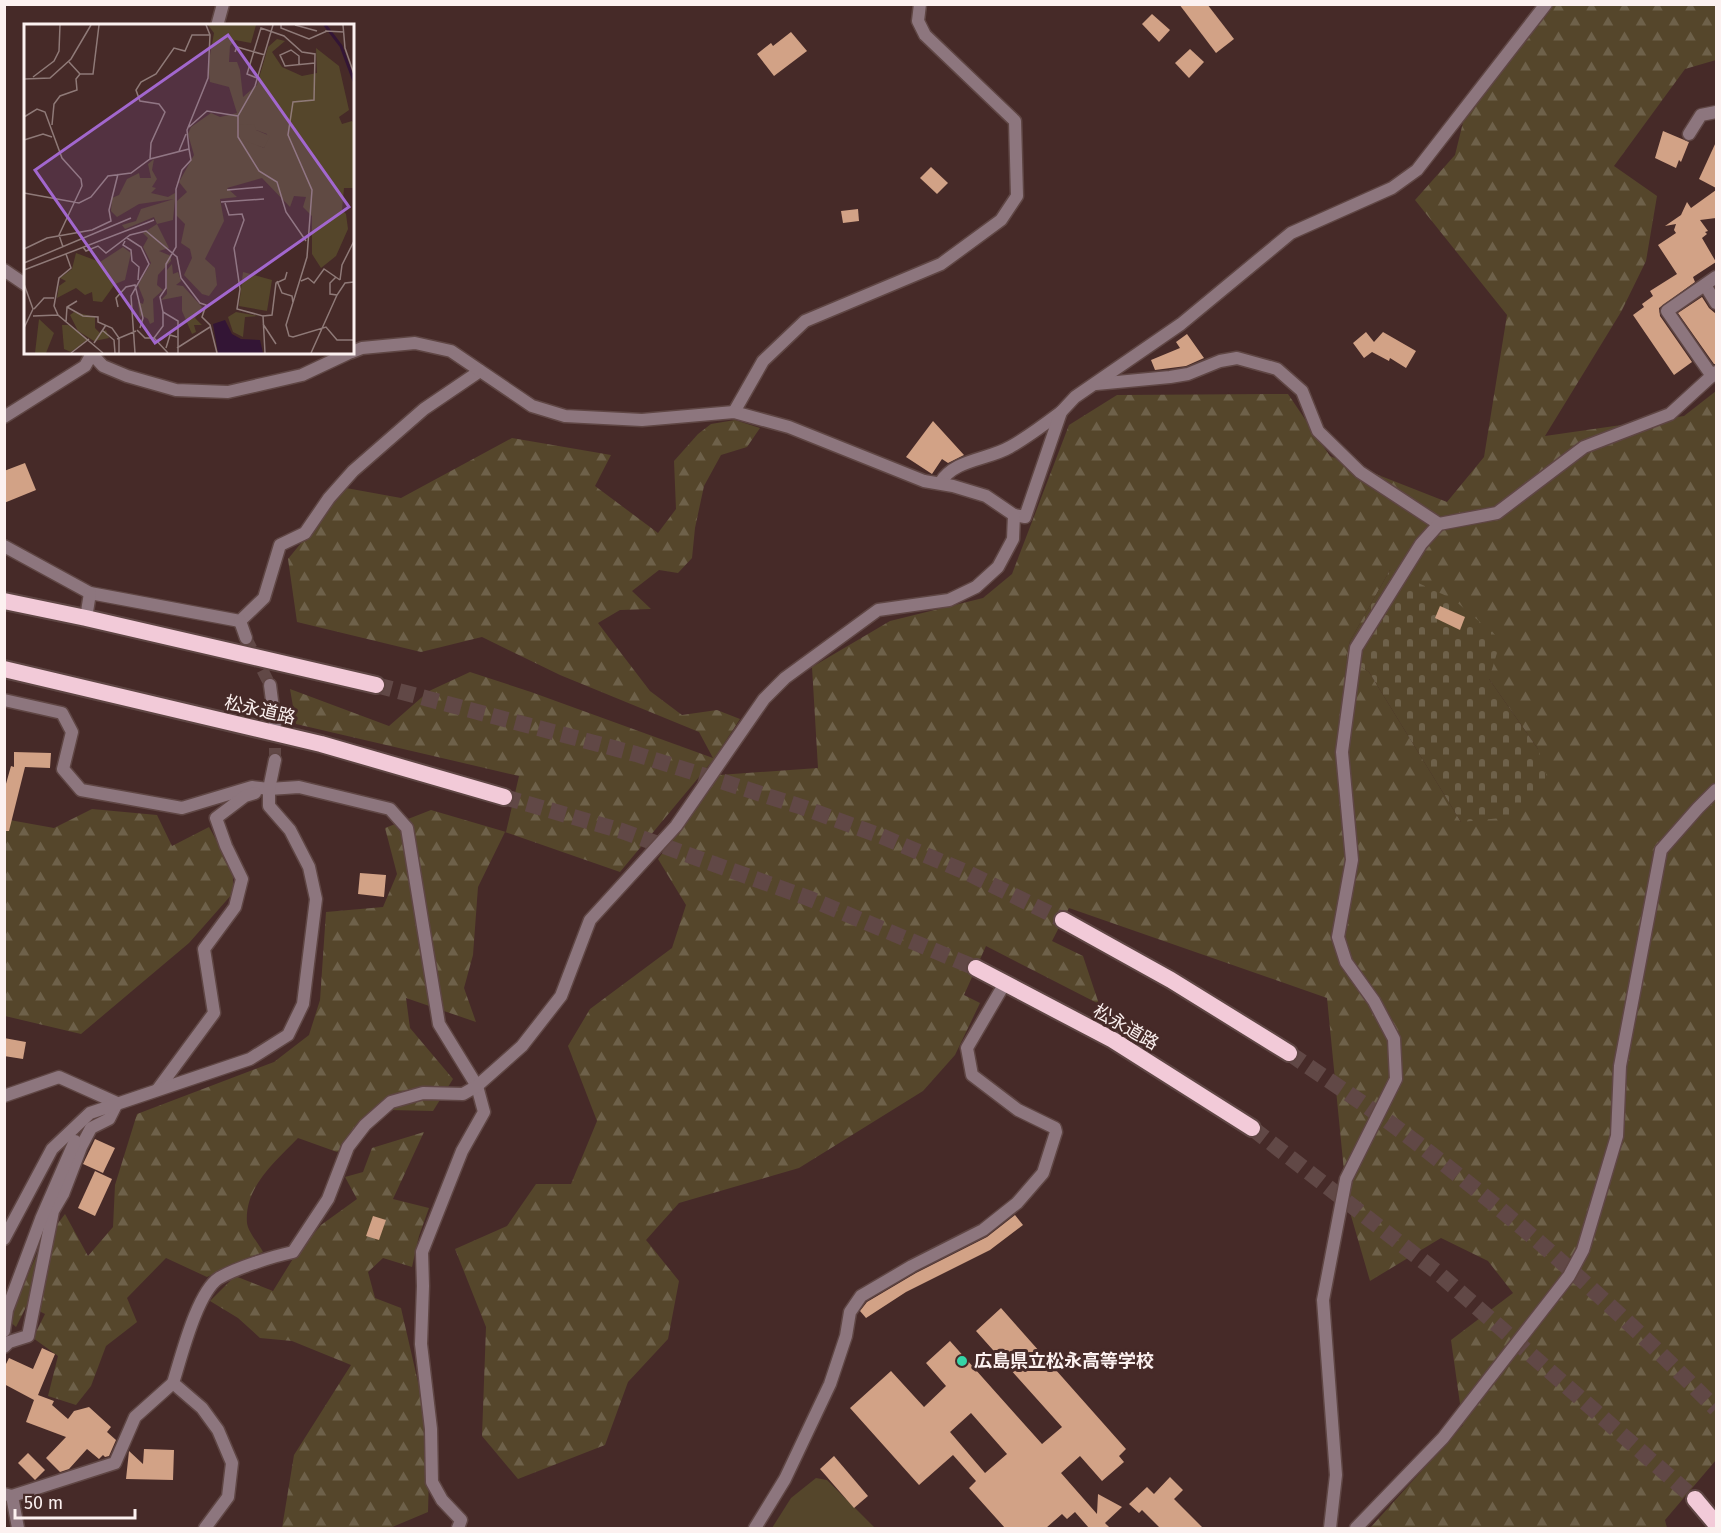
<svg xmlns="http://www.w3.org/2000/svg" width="1721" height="1533" font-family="'Fira Sans','Noto Sans JP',sans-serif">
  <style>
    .forest { fill: url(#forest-firs); fill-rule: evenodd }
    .cemetery { fill: url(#cemetery-stones) }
    .green { fill: #55462b }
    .building { fill: #d2a286; fill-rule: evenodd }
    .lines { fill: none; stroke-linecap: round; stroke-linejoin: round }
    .minor-tunnel { stroke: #614846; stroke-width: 12; stroke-dasharray: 12 6; stroke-linecap: butt }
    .trunk-tunnel { stroke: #614846; stroke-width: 16; stroke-dasharray: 16 8; stroke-linecap: butt }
    .minor-casing { stroke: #5f4644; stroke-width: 15 }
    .trunk-casing { stroke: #5f4644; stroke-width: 20 }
    .minor { stroke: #8d767e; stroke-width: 12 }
    .trunk { stroke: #f2cad8; stroke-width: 16 }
    .poi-dot { fill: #35d4a7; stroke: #462a28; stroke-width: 2 }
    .labels { text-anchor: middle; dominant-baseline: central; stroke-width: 6; stroke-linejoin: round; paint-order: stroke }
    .street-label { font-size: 18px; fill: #fcf1f0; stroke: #462a28 }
    .poi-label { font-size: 18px; font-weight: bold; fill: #fcf1f0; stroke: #462a28; text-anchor: start }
    .inset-river { fill: none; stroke: #331535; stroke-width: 3 }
    .inset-road { fill: none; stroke: #8f7a78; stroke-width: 1.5 }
    .view { fill: #a267ce; fill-opacity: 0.15; stroke: #a267ce; stroke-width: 3 }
    .inset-edge { fill: none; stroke: #fcf1f0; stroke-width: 3 }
  </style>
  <defs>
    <pattern id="forest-firs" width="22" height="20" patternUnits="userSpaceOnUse" patternTransform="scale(1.5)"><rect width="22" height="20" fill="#55462b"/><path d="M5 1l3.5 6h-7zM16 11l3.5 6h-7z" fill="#6e614a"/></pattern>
    <pattern id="cemetery-stones" width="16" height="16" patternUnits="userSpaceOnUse" patternTransform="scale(1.5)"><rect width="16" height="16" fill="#55462b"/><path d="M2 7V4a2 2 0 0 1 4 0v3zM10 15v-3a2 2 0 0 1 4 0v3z" fill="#6e614a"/></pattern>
  </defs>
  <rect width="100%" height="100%" fill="#462a28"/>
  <g class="forest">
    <path d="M 1548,5 L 1716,5 L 1716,60 L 1685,69 L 1614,166 L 1657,196 L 1646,261 L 1621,312 L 1545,436 L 1684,416 L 1716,391 L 1716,1460 L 1665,1520 L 1667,1528 L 1370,1528 L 1463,1425 L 1451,1340 L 1513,1293 L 1488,1261 L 1441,1238 L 1370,1281 L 1347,1202 L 1327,998 L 1069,908 L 1052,941 L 1083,956 L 1099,1004 L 986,946 L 964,995 L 980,1003 L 955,1055 L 923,1091 L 799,1168 L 679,1203 L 646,1240 L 679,1281 L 668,1339 L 628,1382 L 605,1445 L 518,1479 L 482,1436 L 486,1327 L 455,1249 L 507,1226 L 536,1184 L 571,1184 L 597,1121 L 568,1046 L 590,1009 L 672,948 L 686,905 L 658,859 L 719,775 L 818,768 L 812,667 L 890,621 L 983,598 L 1012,574 L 1069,425 L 1117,395 L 1288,394 L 1330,456 L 1447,502 L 1484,457 L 1507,315 L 1415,200 L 1455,155 L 1468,102 ZM 1390,570 L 1489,679 L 1538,749 L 1461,822 L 1369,672 L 1346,657 L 1350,641 Z"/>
    <path d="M 735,420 L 760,428 L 747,447 L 721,455 L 704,486 L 695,528 L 692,558 L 678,573 L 659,570 L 632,591 L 651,609 L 620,610 L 598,623 L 650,691 L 682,715 L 717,710 L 740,719 L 714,759 L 620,872 L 505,832 L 478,887 L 473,955 L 464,988 L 476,1022 L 406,998 L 410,1028 L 453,1079 L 433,1111 L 390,1110 L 337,1152 L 298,1138 C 275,1162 244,1187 247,1223 C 248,1232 259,1244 263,1252 L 207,1277 L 166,1258 L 127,1298 L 137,1322 L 106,1346 L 91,1386 L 76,1405 L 48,1396 L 58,1356 L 33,1338 L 45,1314 L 27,1305 L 16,1327 L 8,1320 L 40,1247 L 65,1214 L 88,1256 L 113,1227 L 115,1185 L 137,1114 L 274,1062 L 309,1035 L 320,1000 L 326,912 L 383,907 L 397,874 L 385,828 L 431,810 L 506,832 L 519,776 L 296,724 L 290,689 L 389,726 L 429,691 L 470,672 L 531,692 L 713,758 L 699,732 L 560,675 L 482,637 L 421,652 L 297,622 L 288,559 L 346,488 L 401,498 L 512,438 L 611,455 L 595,486 L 658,533 L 676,509 L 674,461 L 698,434 L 711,424 Z"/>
    <polygon points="92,809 157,815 172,846 209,827 233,870 233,893 189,943 81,1034 5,1016 4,819 54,828"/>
    <polygon points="424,1132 393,1199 429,1208 419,1236 412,1267 383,1258 368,1272 375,1298 401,1308 426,1417 429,1476 428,1512 390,1528 282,1528 294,1455 351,1365 292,1341 260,1338 238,1318 210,1301 235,1276 273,1291 294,1257 321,1225 357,1199 345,1177 363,1172 372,1148"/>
  </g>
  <polygon class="cemetery" points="1390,570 1453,599 1501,640 1489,679 1538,749 1547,777 1511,817 1461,822 1369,672 1346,657 1350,641"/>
  <polygon class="green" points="816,1478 827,1480 875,1528 772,1528 791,1498"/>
  <g class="building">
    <polygon points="1179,4 1207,4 1234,39 1216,53"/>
    <polygon points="1152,14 1170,30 1159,42 1142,24"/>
    <polygon points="791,32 807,51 774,76 757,54 771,43 773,46"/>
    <polygon points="1190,49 1204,62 1189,78 1175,63"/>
    <polygon points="1663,131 1689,142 1681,162 1679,160 1676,168 1655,158"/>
    <polygon points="1716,142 1716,188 1699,179"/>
    <polygon points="931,167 948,183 937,194 920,178"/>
    <polygon points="1716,190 1716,218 1700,220 1708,231 1705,232 1707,234 1702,238 1716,262 1693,277 1695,282 1659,308 1660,316 1692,362 1674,375 1633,315 1644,307 1642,304 1653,296 1650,291 1677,274 1658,245 1676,233 1674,230 1676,224 1665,226 1681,215 1687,202 1691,208"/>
    <polygon points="858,209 859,221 843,223 841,211"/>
    <polygon points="1702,297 1709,308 1716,314 1716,364 1714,364 1678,313"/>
    <polygon points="1366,332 1374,342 1383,332 1416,351 1406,368 1390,358 1389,361 1372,352 1364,358 1353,343"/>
    <polygon points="1187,334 1204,358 1186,366 1155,370 1151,360 1180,348 1176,342"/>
    <polygon points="933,421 964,455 948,463 942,459 932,474 906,457"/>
    <polygon points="25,463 36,490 4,503 4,471"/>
    <polygon points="1440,606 1465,617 1460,630 1435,618"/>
    <polygon points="14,752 51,753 50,768 25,767 9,831 4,831 4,791 11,766 14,767"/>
    <polygon points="360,873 386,875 384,897 358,894"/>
    <polygon points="4,1038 26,1042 23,1059 4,1056"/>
    <polygon points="95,1139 115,1148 103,1173 83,1164"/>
    <polygon points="95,1171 112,1179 95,1216 78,1208"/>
    <polygon points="1015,1215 1023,1225 990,1250 906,1292 866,1318 860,1311 867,1302 916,1273 987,1237"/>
    <polygon points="373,1216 386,1220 379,1240 366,1236"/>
    <path d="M 1001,1308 L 1126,1449 L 1119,1456 L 1124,1462 L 1102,1481 L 1080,1456 L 1061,1473 L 1097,1514 L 1098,1494 L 1122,1507 L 1105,1523 L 1110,1528 L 1089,1528 L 1075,1512 L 1067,1519 L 1062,1514 L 1046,1528 L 1005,1528 L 969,1488 L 976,1481 L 953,1455 L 919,1485 L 850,1408 L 891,1371 L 924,1407 L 946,1386 L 926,1363 L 950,1341 L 1042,1444 L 1062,1427 L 976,1331 ZM 971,1413 L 1007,1454 L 985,1473 L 950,1432 Z"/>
    <polygon points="42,1348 55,1354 38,1395 54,1401 52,1405 68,1419 74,1411 89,1407 111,1427 107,1432 116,1440 109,1456 105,1457 103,1455 99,1459 87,1449 69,1469 60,1472 46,1458 66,1437 26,1422 34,1400 4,1384 4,1368 9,1358 33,1369"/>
    <polygon points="144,1449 174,1450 173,1480 126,1479 129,1451 143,1464"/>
    <polygon points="28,1453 45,1470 35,1480 18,1463"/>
    <polygon points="834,1456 868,1496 854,1508 820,1469"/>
    <polygon points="1170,1477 1183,1490 1174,1499 1203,1528 1160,1528 1142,1510 1139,1513 1129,1504 1147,1487 1154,1494"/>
  </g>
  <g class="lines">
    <g class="minor-tunnel">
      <polyline points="246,638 270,685"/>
      <polyline points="275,760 275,725"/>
    </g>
    <g class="trunk-tunnel">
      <polyline points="376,685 636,754 802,807 881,836 968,873 1063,920"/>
      <polyline points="504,797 622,831 808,898 976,968"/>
      <path d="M 1289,1053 C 1329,1081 1370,1107 1409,1137 C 1519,1220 1620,1311 1716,1409"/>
      <polyline points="1252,1128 1437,1272 1695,1499"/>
    </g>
    <defs>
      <g id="minor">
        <polyline points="217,26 223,4"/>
        <polyline points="1689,134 1701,115 1716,112"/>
        <polyline points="4,270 26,285"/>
        <polyline points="1705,285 1716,303"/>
        <polyline points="90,352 103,366 127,376 176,390 228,392 302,375 351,352"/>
        <polyline points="1712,376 1667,311 1716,277"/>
        <polyline points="1096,384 1170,377 1188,374 1220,361 1237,358 1277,369 1302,391 1318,431 1360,472 1439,524"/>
        <polyline points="734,412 763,361 805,321 941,264 1001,220 1017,196 1015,121 925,35 918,21 920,4"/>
        <polyline points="4,417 85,366 93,352"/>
        <path d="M 940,483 C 954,459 988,460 1010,447 C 1028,437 1045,424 1061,412"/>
        <polyline points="1014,515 1025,517 1061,412 1075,397 1181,324 1291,233 1392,188 1417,170 1546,4"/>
        <polyline points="4,546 90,593 240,621 264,598 280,545 305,533 329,498 353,471 424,409 480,371"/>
        <polyline points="86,618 90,593"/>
        <polyline points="240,621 246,638"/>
        <polyline points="270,685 275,724"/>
        <polyline points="4,700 62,713 72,732 63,769 81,790 182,808 252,787 269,789 299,787 390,809 407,828 439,1024 477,1086 484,1112 462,1151 422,1252 423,1286 421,1344 431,1429 432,1482 442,1500 461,1520 458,1528"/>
        <polyline points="158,1089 214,1013 204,949 235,907 242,879 226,846 216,818 245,796 255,793"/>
        <polyline points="4,1096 59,1077 117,1103 109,1119 91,1128 81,1147 63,1194 53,1211 28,1336 9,1342 4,1347"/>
        <polyline points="4,1239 52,1149 90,1113 250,1059 288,1035 303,1004 316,899 309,867 290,830 269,806 269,789 275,760"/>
        <polyline points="4,1331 7,1310 41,1219 75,1141"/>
        <polyline points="4,1494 12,1496 18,1528"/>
        <polyline points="12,1496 115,1463 135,1417 173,1383"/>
        <path d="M 205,1528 L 228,1497 L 232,1463 L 218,1430 L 202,1408 L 173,1383 C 181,1358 197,1292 219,1278 C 236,1268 274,1256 293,1252 L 328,1199 L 348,1147 L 365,1125 L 391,1102 L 423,1093 L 463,1094 L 477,1086 L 522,1046 L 561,996 L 590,920 L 676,826 L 764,699 L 785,678 L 878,610 L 949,600 L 976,587 L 998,567 L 1013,539 L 1014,515 L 986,496 L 953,486 L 924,481 L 789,427 L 734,412 L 642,420 L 565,416 L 532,406 L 451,351 L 415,343 L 362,348 L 352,352"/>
        <polyline points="755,1528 785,1479 830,1384 846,1336 850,1312 861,1296 912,1266 983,1230 1017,1203 1043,1173 1056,1132 1055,1128 1018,1110 972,1075 967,1048 1005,983"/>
        <polyline points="1330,1528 1336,1475 1323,1300 1346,1179 1396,1079 1394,1039 1374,1001 1346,962 1338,937 1352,860 1342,752 1356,648 1421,544 1439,524 1497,513 1584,447 1670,414 1716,372"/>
        <polyline points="1356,1528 1443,1438 1569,1276 1583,1250 1617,1136 1620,1066 1661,850 1698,808 1716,790"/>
      </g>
      <g id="trunk">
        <polyline points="4,601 86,618 376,685"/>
        <polyline points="4,669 321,744 504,797"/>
        <polyline points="1063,920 1171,980 1289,1053"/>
        <polyline points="976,968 1113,1040 1252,1128"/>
        <polyline points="1695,1499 1716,1524"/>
      </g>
    </defs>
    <use href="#minor" class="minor-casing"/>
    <use href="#trunk" class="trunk-casing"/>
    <use href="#minor" class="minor"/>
    <use href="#trunk" class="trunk"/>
  </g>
  <circle class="poi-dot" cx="962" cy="1361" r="6"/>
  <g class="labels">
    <g class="street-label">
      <text transform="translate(260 710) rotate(13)">松永道路</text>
      <text transform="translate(1126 1027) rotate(30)">松永道路</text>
    </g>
    <g class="poi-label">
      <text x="974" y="1361">広島県立松永高等学校</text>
    </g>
  </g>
  <g transform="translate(24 24)">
    <rect width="330" height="330" fill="#462a28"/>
    <path d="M 184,1 L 232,1 L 227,19 L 211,16 L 206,22 L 205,38 L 213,38 L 216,46 L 219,73 L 233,61 L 244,23 L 253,15 L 261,17 L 248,28 L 258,43 L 278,52 L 293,49 L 292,24 L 315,42 L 325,86 L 315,93 L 318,100 L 328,97 L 330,100 L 330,164 L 320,164 L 318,186 L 322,190 L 324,205 L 312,232 L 297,244 L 288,230 L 288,192 L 279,183 L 282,173 L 270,172 L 266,183 L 238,154 L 203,164 L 213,173 L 196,175 L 200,197 L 181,235 L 191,244 L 193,261 L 185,272 L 178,270 L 160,251 L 168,234 L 166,225 L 157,219 L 161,200 L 152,191 L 153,177 L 163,168 L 155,158 L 170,131 L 164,110 L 167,103 L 187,89 L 196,93 L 213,89 L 205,63 L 186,58 L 184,42 L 190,9 ZM 232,106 L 243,110 L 240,124 L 218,114 ZM 130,135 L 128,146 L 133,155 L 128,163 L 132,164 L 127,169 L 144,173 L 151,169 L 151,176 L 149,196 L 133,200 L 145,224 L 135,227 L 147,232 L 147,237 L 134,251 L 133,261 L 139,266 L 129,275 L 130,298 L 126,300 L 124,295 L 117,291 L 116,294 L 114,278 L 119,280 L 120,276 L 114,261 L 127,239 L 119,223 L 124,214 L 119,209 L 133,200 L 130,193 L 101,205 L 98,201 L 112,197 L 117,185 L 150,175 L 115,180 L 93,193 L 87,187 L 88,174 L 95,171 L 103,155 L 115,149 L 116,154 L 127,154 L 124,140 ZM 99,223 L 107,229 L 101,256 L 91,260 L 78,278 L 69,277 L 68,268 L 61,271 L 52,264 L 33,274 L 35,262 L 42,257 L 36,254 L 48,245 L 52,229 L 76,238 ZM 148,240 L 149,250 L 154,248 L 157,257 L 152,261 L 159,262 L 178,283 L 171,294 L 178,301 L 170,301 L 172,308 L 168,310 L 158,287 L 158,272 L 137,276 L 143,270 L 143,246 ZM 50,288 L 71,293 L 71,304 L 76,309 L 82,306 L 85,314 L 70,317 L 54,307 L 46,291 ZM 15,295 L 30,309 L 22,329 L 11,329 ZM 38,301 L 44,301 L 64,315 L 47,328 L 40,325 Z" fill="#55462b" fill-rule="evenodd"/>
    <path d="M 230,100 L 232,106 L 246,112 L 240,124 L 214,114 L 212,101 Z" fill="#55462b"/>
    <path d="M 219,248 L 248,256 L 243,287 L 215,282 ZM 212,288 L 235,292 L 221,293 L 219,313 L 209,308 L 204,293 Z" fill="#55462b"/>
    <path d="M 201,296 L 208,310 L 217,315 L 236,316 L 239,329 L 194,329 L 189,300 Z" fill="#331535"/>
    <path class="inset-river" d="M 301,1 L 317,22 L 330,57"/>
    <path class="inset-road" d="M 249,1 L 231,62 L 214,92 L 214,113 L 235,147 L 253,158 L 262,188 L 282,217M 257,1 L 257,4 L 285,15 L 303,7M 271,1 L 293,7M 319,1 L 321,24 L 330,50M 301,7 L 320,8M 211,28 L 213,23 L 241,31M 45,38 L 56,50 L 69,50 L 75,1M 275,40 L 275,32 L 267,26 L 256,31 L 261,42 L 291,39M 9,53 L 30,37 L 35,27 L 36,1M 233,54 L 223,50 L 237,4 L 260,12 L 278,28 L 291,30 L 290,76 L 269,78 L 264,111 L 288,166 L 283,233 L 262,301 L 265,312 L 269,313 L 302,303 L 313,316 L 330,316M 0,55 L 26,54 L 47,35 L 67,1M 0,93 L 13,85 L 21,88 L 38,134 L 57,155 L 58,162 L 35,211 L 39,223M 28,101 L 30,80 L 36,72 L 53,66 L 52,55 L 56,50M 165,103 L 183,87 L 214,92M 0,116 L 19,110 L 28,113M 165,125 L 163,106 L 184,54 L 186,11 L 182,1M 155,127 L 162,110M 126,135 L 127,119 L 141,88 L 135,80 L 116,77 L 112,66 L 117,58 L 132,50 L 150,24 L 161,27 L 168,11 L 186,11M 203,166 L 239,163M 0,169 L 55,179 L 67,173 L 84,152 L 107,149 L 126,135 L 165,125 L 167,136 L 158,146 L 152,165 L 152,223 L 142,240 L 142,264 L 136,273 L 139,288 L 154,297 L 154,329M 197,178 L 240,175M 201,179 L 205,191 L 218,190 L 220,196 L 210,224 L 216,265 L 213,285 L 239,292 L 241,329M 103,214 L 117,223 L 125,240 L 107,272 L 111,329M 101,217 L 99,221 L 107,226 L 108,237 L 115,243 L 114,256M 59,223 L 62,227 L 74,222 L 82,229 L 106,211 L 122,207 L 153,233 L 157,254 L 176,279 L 182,281 L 178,293 L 186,301 L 193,329M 0,225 L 23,214 L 68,206 L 87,197 L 85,186 L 94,150M 42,230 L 47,244 L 35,254 L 30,282 L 34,291 L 79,329M 0,239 L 107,194M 0,246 L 130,196M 312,253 L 306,259 L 306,270 L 313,271M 316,256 L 318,241 L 330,217M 253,257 L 258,269 L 268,272 L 269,279M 277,257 L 284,254 L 290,259 L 300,245 L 316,256M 0,260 L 9,285 L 0,304M 43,283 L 59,292 L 74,293 L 74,298 L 88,304 L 95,314 L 95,329M 94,283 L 92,274 L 102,263 L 111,261 L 119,294 L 116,304M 10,285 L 20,274 L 30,274M 9,292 L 34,291M 239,292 L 248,291 L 252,259 L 261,255 L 263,248M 42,298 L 43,283 L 53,277M 239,300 L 252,320M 78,306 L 90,316 L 91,329M 113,306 L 121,314 L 130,314 L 144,329M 130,314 L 139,302 L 139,288M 93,315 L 112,307M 70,319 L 82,301M 142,324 L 146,311 L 153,313M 153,324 L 186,303M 47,329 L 65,315M 287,329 L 313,271 L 321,259 L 330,258"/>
    <path class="view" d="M 204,11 L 325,183 L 131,319 L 11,146 Z"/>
    <rect width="330" height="330" class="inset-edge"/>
  </g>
  <rect width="1721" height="1533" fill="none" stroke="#fcf1f0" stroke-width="12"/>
  <path d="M15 1509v9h120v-9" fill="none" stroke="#fcf1f0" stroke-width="3"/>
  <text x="24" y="1509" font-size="18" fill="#fcf1f0" stroke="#462a28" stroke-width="4.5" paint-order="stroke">50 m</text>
</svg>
